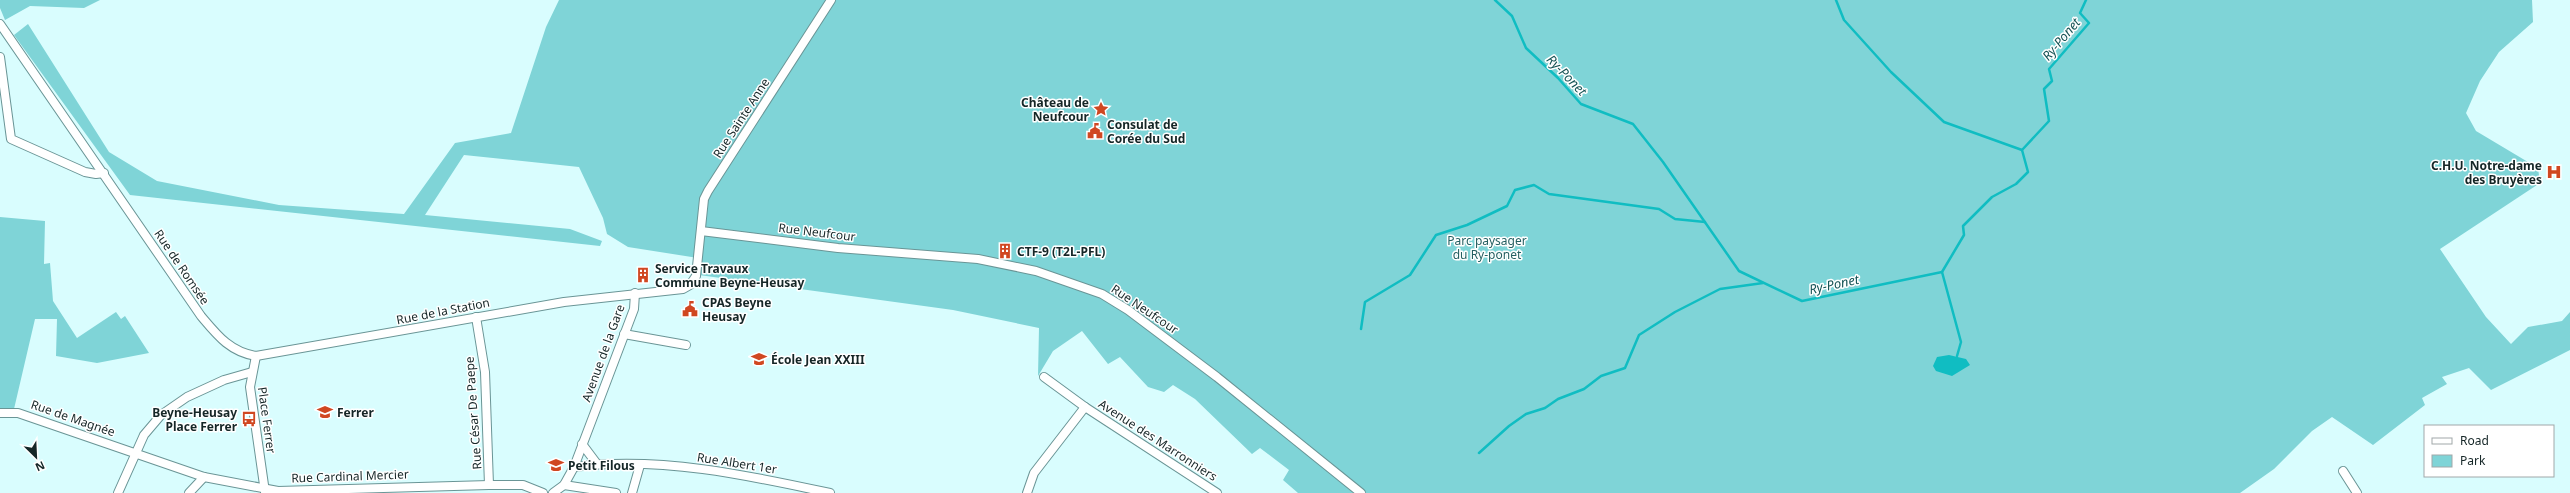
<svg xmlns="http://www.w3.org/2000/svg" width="2570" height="493" font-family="'Noto Sans',sans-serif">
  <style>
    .green { fill: #7fd4d7 }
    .water { fill: #10bdc2 }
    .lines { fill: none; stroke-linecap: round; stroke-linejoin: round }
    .stream { stroke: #10bdc2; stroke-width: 2.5 }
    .minor-casing { stroke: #6a9596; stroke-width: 10 }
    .minor { stroke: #fff; stroke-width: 8 }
    .labels { text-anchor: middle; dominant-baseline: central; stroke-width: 3; stroke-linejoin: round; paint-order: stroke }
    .poi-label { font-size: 12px; font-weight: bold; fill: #152627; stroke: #fff; text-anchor: start }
    .street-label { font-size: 12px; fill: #152627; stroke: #fff }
    .park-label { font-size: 12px; fill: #256062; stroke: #fff }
    .water-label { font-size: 13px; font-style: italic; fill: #165456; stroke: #fff }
  </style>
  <rect width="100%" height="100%" fill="#d9fdfe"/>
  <g class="green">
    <polygon points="0,0 100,0 84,8 30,6 5,20 0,8"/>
    <polygon points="559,0 2532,0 2533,22 2499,52 2480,81 2466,113 2476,131 2538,168 2540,183 2440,249 2486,317 2511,344 2528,327 2562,321 2570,312 2570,350 2491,390 2469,368 2442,377 2447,384 2422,398 2425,405 2373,445 2332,417 2312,431 2274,469 2240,493 1298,493 1283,480 1289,470 1260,448 1252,454 1195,399 1173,385 1164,392 1148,387 1120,357 1108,364 1082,331 1053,351 1038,376 1039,328 953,310 699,275 698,258 628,247 607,234 603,218 579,167 464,155 425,215 570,229 602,241 600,246 130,195 14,35 28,24 109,152 157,181 279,205 404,214 455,143 511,133 546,27"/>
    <polygon points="0,217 45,221 44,264 50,263 53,301 77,338 116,312 121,319 125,316 149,353 97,363 56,356 57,319 35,319 14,409 0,410"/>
  </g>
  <polygon class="water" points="1949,355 1966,359 1970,365 1952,376 1936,371 1933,366 1937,357"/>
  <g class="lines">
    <g class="stream">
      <polyline points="1495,0 1512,16 1526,48 1558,78 1581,104 1633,124 1663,162 1739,271 1802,301 1942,272 1964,235 1963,226 1992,197 2016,184 2028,172 2022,150 2049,121 2044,89 2052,81 2049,69 2089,23 2080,13 2086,0"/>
      <polyline points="1836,0 1844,20 1891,72 1944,122 2022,150"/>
      <polyline points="1942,272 1961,342 1957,356"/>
      <polyline points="1361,329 1365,302 1410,275 1436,235 1467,225 1507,206 1515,190 1534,185 1549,194 1659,209 1675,219 1705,222"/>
      <polyline points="1479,453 1509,426 1526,414 1545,408 1558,399 1584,389 1601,376 1625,368 1639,335 1675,312 1720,289 1763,283"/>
    </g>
    <defs>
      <g id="minor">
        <path d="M 0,24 L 201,316 C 217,335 230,352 256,356 L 564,302 L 683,289 L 690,285 L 696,276 L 704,199 L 708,191 L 831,0"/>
        <polyline points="0,57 11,139 85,172 96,174 104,173"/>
        <polyline points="701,231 838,248 978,259 1036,271 1102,294 1128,310 1217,377 1361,493"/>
        <polyline points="476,317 485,372 489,485"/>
        <polyline points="624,334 686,345"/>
        <polyline points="256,356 250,387 265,492"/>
        <polyline points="1044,377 1085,407 1217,493"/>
        <polyline points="0,413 18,413 204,477 278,491 489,485 523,485 543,493"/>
        <polyline points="582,444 597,464"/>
        <path d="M 574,467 C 659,456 747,475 830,493"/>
        <polyline points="2343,471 2357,493"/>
        <polyline points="564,485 616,493"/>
        <polyline points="118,493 144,435 161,415 187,397 224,380 252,372"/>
        <polyline points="189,493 204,477"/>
        <polyline points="553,493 564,485 574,467 634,309 635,293"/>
        <polyline points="632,493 640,465"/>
        <polyline points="1027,493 1034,473 1085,407"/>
      </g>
    </defs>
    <use href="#minor" class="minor-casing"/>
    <use href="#minor" class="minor"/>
  </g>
  <defs>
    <symbol id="sight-bare" viewBox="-9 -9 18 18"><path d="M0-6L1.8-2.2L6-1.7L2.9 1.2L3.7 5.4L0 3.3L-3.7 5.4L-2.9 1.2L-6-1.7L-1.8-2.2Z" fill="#d04721" stroke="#fff" stroke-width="2.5" paint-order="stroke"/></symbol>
    <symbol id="civic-bare" viewBox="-9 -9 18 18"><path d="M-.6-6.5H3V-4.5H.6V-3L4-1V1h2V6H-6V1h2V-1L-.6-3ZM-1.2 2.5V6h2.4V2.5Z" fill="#d04721" stroke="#fff" stroke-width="2.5" paint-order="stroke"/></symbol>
    <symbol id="hospital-bare" viewBox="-9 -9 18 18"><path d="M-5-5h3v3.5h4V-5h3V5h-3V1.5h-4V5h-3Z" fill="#d04721" stroke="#fff" stroke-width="2.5" paint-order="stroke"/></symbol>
    <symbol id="building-bare" viewBox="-9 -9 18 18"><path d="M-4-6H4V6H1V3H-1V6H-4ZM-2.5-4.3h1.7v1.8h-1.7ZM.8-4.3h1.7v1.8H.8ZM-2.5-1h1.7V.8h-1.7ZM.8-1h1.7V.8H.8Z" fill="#d04721" stroke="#fff" stroke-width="2.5" paint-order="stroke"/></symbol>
    <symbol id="school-bare" viewBox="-9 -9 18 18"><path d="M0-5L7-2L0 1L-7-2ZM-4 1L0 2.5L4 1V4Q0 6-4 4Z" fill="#d04721" stroke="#fff" stroke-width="2.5" paint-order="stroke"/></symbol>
    <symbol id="bus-bare" viewBox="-9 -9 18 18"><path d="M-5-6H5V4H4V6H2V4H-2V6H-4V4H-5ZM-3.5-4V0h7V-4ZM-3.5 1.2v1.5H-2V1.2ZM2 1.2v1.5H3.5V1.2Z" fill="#d04721" stroke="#fff" stroke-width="2.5" paint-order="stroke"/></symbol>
  </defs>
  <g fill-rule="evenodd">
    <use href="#sight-bare" x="1090" y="98" width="22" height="22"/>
    <use href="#civic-bare" x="1084" y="120" width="22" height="22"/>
    <use href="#hospital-bare" x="2543" y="161" width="22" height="22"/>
    <use href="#building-bare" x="994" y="240" width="22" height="22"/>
    <use href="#building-bare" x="632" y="264" width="22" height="22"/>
    <use href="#civic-bare" x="679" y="298" width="22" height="22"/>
    <use href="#school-bare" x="748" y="348" width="22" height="22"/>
    <use href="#school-bare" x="314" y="401" width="22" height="22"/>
    <use href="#bus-bare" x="238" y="408" width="22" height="22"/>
    <use href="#school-bare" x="545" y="454" width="22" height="22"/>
  </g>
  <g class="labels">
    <g class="poi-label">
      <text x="1089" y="102" text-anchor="end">Château de<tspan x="1089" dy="14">Neufcour</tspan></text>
      <text x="1107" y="124">Consulat de<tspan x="1107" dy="14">Corée du Sud</tspan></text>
      <text x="2542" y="165" text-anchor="end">C.H.U. Notre-dame<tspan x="2542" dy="14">des Bruyères</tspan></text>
      <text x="1017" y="251">CTF-9 (T2L-PFL)</text>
      <text x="655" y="268">Service Travaux<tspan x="655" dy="14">Commune Beyne-Heusay</tspan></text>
      <text x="702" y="302">CPAS Beyne<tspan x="702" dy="14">Heusay</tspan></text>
      <text x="771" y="359">École Jean XXIII</text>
      <text x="237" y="412" text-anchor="end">Beyne-Heusay<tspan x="237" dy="14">Place Ferrer</tspan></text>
      <text x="337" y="412">Ferrer</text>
      <text x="568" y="465">Petit Filous</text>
    </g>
    <g class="street-label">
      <text transform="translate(741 118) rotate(-57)">Rue Sainte Anne</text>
      <text transform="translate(817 232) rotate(7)">Rue Neufcour</text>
      <text transform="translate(182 267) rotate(56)">Rue de Romsée</text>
      <text transform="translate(1145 309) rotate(34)">Rue Neufcour</text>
      <text transform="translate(443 311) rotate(-11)">Rue de la Station</text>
      <text transform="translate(603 353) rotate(-70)">Avenue de la Gare</text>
      <text transform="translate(473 413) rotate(-94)">Rue César De Paepe</text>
      <text transform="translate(73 418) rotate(19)">Rue de Magnée</text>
      <text transform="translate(267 420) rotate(82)">Place Ferrer</text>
      <text transform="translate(1158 440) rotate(33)">Avenue des Marronniers</text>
      <text transform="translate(737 463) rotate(9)">Rue Albert 1er</text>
      <text transform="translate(350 476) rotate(-2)">Rue Cardinal Mercier</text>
    </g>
    <g class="park-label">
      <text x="1487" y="240">Parc paysager<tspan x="1487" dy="14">du Ry-ponet</tspan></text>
    </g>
    <g class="water-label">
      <text transform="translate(2061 39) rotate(-50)">Ry-Ponet</text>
      <text transform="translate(1567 75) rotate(46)">Ry-Ponet</text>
      <text transform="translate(1834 284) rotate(-12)">Ry-Ponet</text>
    </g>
  </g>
  <rect x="2424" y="425" width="130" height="52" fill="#ffffff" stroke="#a1a8a9"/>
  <rect x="2432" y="438" width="20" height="6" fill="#ffffff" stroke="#a1a8a9"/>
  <text x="2460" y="445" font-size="12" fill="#152627">Road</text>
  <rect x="2432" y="455" width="20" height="12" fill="#7fd4d7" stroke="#a1a8a9"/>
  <text x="2460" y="465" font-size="12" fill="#152627">Park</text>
  <g transform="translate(36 457) rotate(156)" stroke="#ffffff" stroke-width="3" paint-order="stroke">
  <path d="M0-3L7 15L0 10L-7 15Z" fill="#152627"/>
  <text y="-6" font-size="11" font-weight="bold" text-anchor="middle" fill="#152627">N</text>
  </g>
</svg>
